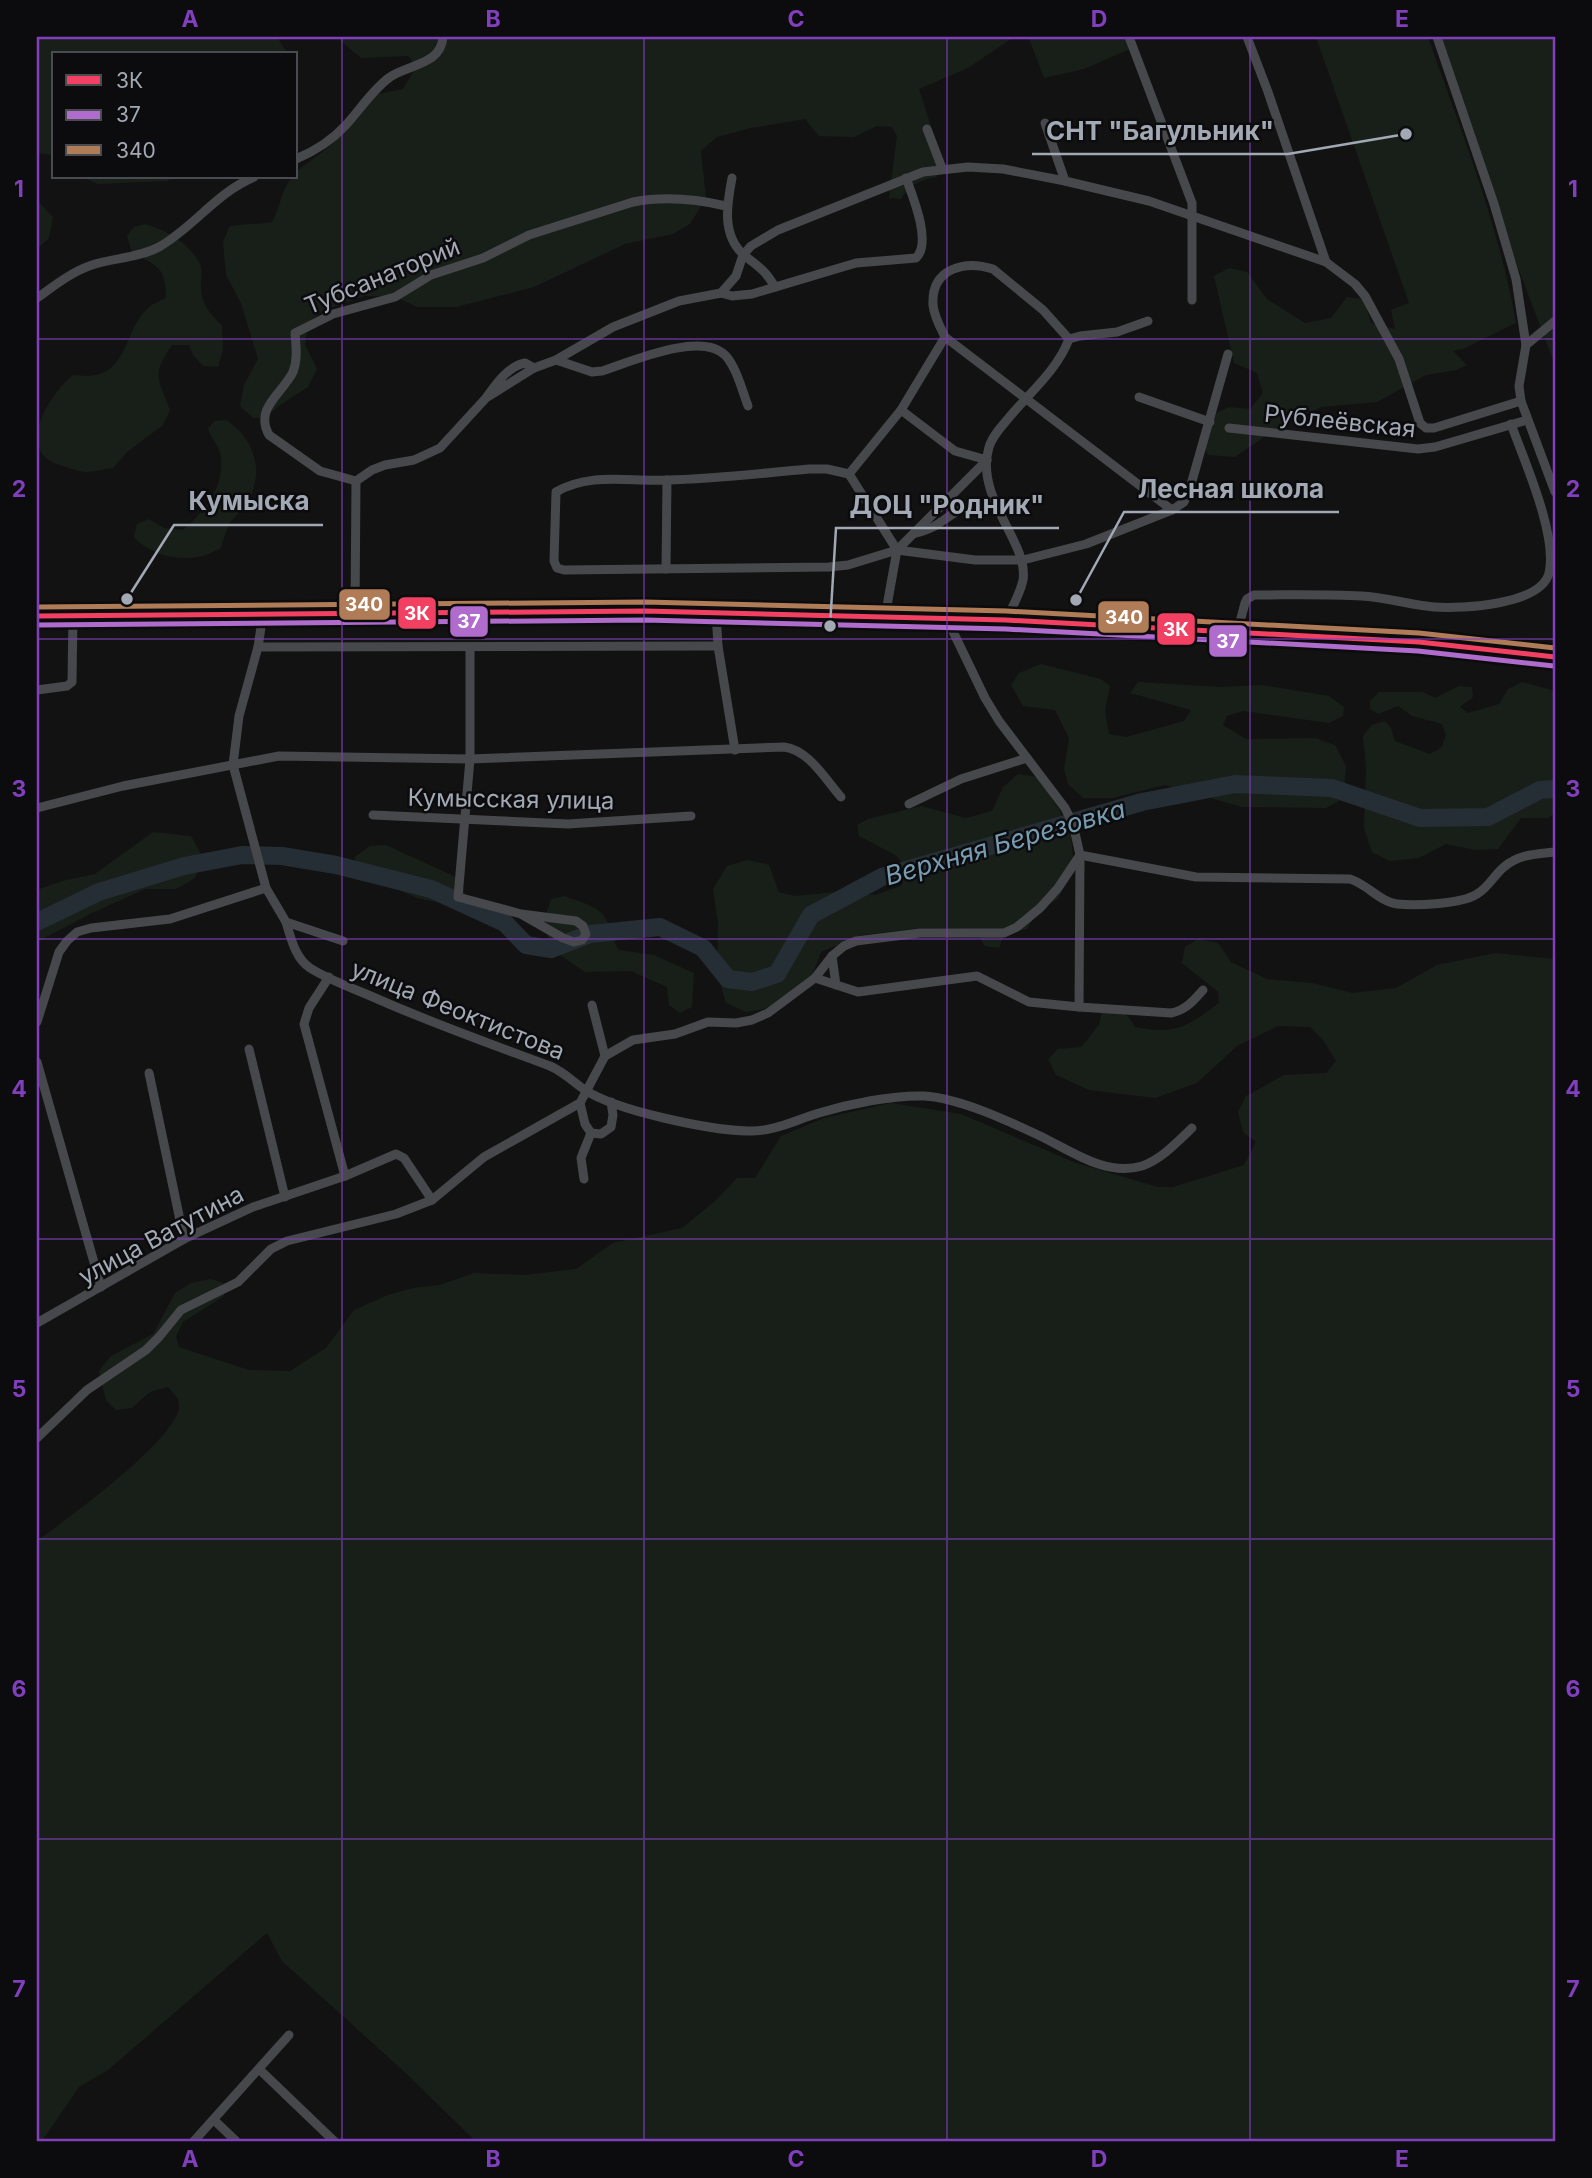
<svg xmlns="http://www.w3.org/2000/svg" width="1592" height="2178" font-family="Inter,sans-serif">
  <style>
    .green { fill: #181f19 }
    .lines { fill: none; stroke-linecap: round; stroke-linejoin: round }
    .river { stroke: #252e34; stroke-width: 18 }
    .minor { stroke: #46484b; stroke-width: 9 }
    .primary { stroke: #484a4d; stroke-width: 14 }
    .bus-1-casing { stroke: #0c0c0e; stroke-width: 10 }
    .bus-2-casing { stroke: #0c0c0e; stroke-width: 10 }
    .bus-3-casing { stroke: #0c0c0e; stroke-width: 10 }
    .bus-1 { stroke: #f24062; stroke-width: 5 }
    .bus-2 { stroke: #b06ccc; stroke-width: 5 }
    .bus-3 { stroke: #b07c57; stroke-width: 5 }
    .grid { fill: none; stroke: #813fbd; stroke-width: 2; stroke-opacity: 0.55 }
    .labels { text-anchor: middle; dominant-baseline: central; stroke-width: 5; stroke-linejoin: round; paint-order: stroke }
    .street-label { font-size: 24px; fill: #a2a9b4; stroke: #0c0c0e }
    .water-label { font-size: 26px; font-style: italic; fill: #779cb1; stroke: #0c0c0e }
    .leader { fill: none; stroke: #a2a9b4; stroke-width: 2.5 }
    .callout-dot { fill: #a2a9b4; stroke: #0c0c0e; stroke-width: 2.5 }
    .callout-label { font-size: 26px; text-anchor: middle; font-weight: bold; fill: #a2a9b4; stroke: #0c0c0e; stroke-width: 5; stroke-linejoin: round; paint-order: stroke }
    .line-badge { stroke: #0c0c0e; stroke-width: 2.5 }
    .badge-label { font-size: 19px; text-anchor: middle; font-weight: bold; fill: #fff }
    .neatline { fill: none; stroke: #813fbd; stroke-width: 2.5 }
    .grid-label { font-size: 23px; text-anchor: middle; font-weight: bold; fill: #813fbd }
  </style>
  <rect width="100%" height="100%" fill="#121212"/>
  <g class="green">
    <polygon points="37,37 277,37 288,54 54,54 54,155 37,153"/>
    <path d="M 336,37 L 1133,37 L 1135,47 L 1084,69 L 1044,78 L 1029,38 L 1011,39 L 968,68 L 919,89 L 941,157 L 937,177 C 920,180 911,184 901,199 L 889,198 L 897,136 L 892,127 L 877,126 L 854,137 L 819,136 L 805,119 L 751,128 L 717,137 L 701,151 L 706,198 L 690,224 L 673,234 L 625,244 L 534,287 L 456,307 L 417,307 L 397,297 L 365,296 L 323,310 L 308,323 L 305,345 L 317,369 L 308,387 L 280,405 L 266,417 L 253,418 L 240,406 L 244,385 L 258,359 L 241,303 L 226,275 L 223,242 L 229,227 C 244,223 257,225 272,222 C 281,206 281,190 292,177 L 296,177 L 297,171 L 329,147 L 363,97 L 403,89 L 414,70 L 411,59 L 408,56 L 361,58 Z"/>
    <path d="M 1316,37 L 1428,37 C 1461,131 1499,225 1516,323 L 1465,348 L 1453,351 L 1467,365 L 1456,370 L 1426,375 L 1377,402 L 1321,407 L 1280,426 L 1235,457 L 1208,455 L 1202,441 L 1207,417 L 1229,407 L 1250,409 L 1263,393 L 1257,373 L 1234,363 L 1214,276 L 1229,268 L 1247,272 L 1267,299 L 1305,323 L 1331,318 L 1347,297 L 1364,299 L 1371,323 L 1395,329 L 1391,310 L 1409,303 Z"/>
    <polygon points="1438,37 1555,37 1555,365 1494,204"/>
    <polygon points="82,177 181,177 166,181 98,184"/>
    <polygon points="37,200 53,217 49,238 37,249"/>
    <path d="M 145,224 C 166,230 191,244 201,266 C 202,271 201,278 201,283 C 200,303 209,312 222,326 L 223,350 L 218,367 L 203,366 L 193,355 L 189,345 L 172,345 C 151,375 158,378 170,410 L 163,425 L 127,452 L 113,468 C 104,469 94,472 85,472 C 78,471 70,468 63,466 C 12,453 48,396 73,375 C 80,375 88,377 95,375 C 127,370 126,328 147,309 C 152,304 160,301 166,298 C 166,268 158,265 132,253 L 127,236 L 134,227 Z"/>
    <path d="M 226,420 C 254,438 265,471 248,501 C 244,509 235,515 230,523 C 226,530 224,540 220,549 C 213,551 206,556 198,557 C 176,561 149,554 134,537 L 137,524 L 149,519 L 164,528 L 183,530 C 206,510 226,486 220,453 C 218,444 210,437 208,428 L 215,421 Z"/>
    <polygon points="1041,664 1101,679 1110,686 1105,711 1109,734 1126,737 1184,721 1191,710 1130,693 1138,682 1219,687 1262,685 1329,696 1344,707 1343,716 1329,723 1243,711 1227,716 1223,725 1246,739 1315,738 1335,745 1346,766 1343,799 1326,808 1242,807 1165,785 1112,798 1083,798 1068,784 1064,769 1069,738 1055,710 1023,706 1011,685 1019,673"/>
    <polygon points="1522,682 1552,690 1555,693 1555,813 1548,818 1521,818 1498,849 1475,850 1446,844 1419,858 1390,861 1372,852 1364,828 1366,769 1363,736 1372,725 1385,721 1391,728 1395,741 1430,754 1442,747 1446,735 1442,724 1412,716 1398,706 1378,714 1370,709 1370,701 1379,692 1423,692 1435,698 1459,686 1472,687 1473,697 1460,707 1468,713 1499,704 1508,689"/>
    <polygon points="1018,774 1037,777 1059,809 1071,837 1074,866 1058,899 1040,908 1027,929 1004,933 999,948 985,946 974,929 921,928 861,935 821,952 809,983 781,1006 746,1012 726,1003 717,973 718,923 713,889 727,866 748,860 769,865 779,892 795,896 845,891 875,895 901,886 908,871 897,856 859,836 857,825 868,819 921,806 966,818 992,811 1003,787"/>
    <polygon points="153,832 191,836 203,858 195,878 176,889 145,889 90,914 37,942 37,890 62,881 95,874"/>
    <polygon points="386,845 460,879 465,894 454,905 417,898 356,871 355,857 370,846"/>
    <path d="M 564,896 C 580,902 602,906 608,923 C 612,934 612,940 619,950 L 654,955 L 694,973 L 692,1007 L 680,1013 L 669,1005 L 667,987 L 631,971 L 585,972 L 551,949 L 544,922 L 551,899 Z"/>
    <path d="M 1198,939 L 1218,943 L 1231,962 L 1267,979 L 1312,983 L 1352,993 L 1396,988 L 1437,965 L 1495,953 L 1555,959 L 1555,2141 L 475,2141 L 409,2076 L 282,1961 L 267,1933 L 108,2070 L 79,2087 L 42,2141 L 37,2141 L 37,1539 L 44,1536 C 71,1516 181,1436 179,1405 C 179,1397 173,1393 168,1387 L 150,1392 L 132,1408 L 116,1410 L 106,1400 L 99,1371 L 111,1356 L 153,1334 L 175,1293 L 191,1283 L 211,1279 L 223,1283 L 224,1296 L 183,1322 L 176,1336 L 179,1347 L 249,1370 L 290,1371 L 326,1348 L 354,1310 L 388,1295 L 413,1288 L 440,1285 L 474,1273 L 524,1275 L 576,1269 L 613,1243 L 682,1228 L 715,1201 L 737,1178 L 755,1178 L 781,1136 L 824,1118 L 891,1103 L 961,1114 L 1076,1163 L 1158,1187 L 1173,1187 L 1244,1165 L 1256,1142 L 1243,1132 L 1238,1112 L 1246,1096 L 1284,1075 L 1326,1073 L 1336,1061 L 1323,1040 L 1310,1027 L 1278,1026 L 1237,1046 L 1197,1083 L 1155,1098 L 1089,1090 L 1056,1075 L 1048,1059 L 1058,1049 L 1081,1047 L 1099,1025 L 1103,1006 C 1121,1003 1126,1013 1135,1027 C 1175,1035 1187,1027 1219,1003 L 1218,992 L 1182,963 L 1185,947 Z"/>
  </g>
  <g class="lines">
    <polyline class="river" points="37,922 99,892 184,866 242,855 282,856 336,865 431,889 505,923 526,945 551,949 590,934 660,927 703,948 728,979 752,982 777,974 811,915 882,877 1142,802 1235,784 1332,788 1420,818 1488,817 1540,790 1555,789"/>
    <g class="minor">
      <polyline points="1129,37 1192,203 1192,300"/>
      <polyline points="1247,37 1268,92 1326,262"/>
      <polyline points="1437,37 1494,204 1516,279 1526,345"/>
      <polyline points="1045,123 1065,181"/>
      <polyline points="927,129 942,168"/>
      <path d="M 296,159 C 315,151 331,141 345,126 C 360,110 372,90 390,77 C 409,64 441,65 443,37"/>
      <path d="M 732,178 C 727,204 721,236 745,256 C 759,267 765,270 775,287"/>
      <polyline points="721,293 736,276 743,255 751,246 778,230 923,172 968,167 1003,169 1065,181 1149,201 1326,262 1355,284 1365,296 1399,359 1420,423 1426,428 1434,428 1521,401"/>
      <path d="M 37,298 C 54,286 71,272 92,265 C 114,258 138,258 159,247 C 194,227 216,193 254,177"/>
      <path d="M 1148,321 L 1117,332 L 1080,336 L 1069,339 L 1043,310 L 993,269 C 965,260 931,268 933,305 C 934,316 940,327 945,337 L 1172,510"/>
      <polyline points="1555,321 1526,345 1519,386 1521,401 1555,492"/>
      <path d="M 556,360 L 592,372 L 602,371 C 630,362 702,330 726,356 C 737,369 742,390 748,406"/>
      <path d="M 534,368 L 556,360 L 613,327 L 679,301 L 721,293 L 732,296 L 752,294 L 856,263 L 916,258 C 932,243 913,197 906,178"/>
      <polyline points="1139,397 1210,422"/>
      <polyline points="901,410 955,451 987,460"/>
      <polyline points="1229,428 1418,449 1435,447 1527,420"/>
      <path d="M 849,474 L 827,469 L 809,469 C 762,473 714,479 667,480 C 629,482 590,472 556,492 L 554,561 L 557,568 L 564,570 L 829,567 L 848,565 L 897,550 L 975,560 L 1023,560 L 1086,544 L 1172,510 L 1184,502 L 1190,488 L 1228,354"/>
      <path d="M 356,481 L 320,471 L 269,435 C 254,408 282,394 293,372 C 298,359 296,346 295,333 L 333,314 L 395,297 L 431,275 L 483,258 L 529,235 L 633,202 C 664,196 696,199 726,206"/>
      <path d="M 916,533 C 938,527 939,522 956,512 C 967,505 983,506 995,504"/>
      <polyline points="897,550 849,474 901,410 945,337"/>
      <polyline points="666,569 667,480"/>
      <polyline points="716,612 718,646 735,750"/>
      <path d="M 355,613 L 356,481 L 372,470 L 385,465 L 414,460 L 440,448 L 486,398 L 534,368 L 525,363 C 508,366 495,385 486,398"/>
      <polyline points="263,614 258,647 718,646"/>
      <polyline points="885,617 897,550 987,460"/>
      <path d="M 947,619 L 985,698 L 999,721 L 1065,808 L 1073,824 L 1080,855 L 1196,877 L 1350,879 C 1367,884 1380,902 1397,904 C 1416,906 1462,904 1477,894 C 1489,887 1494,875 1504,867 C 1519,854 1537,854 1555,852"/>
      <path d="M 1006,620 C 1012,608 1020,594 1023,580 C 1029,542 974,498 989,447 C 992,437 1000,428 1007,420 C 1028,394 1057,371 1069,339"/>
      <path d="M 1237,633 L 1245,603 L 1247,599 L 1254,595 C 1290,595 1326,594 1361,596 C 1386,597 1410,605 1434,607 C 1462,609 1541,605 1549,573 C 1558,536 1524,460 1511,424"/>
      <polyline points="258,647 239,716 233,765 266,888 286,922 343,941"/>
      <polyline points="470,647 470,759 458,897 521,914 563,938 574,942 582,940 586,934 583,926 576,921 521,914"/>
      <polyline points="37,690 67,686 72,682 73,616"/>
      <polyline points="909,804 961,779 1027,758"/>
      <path d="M 37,808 L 123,786 L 279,756 L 470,759 L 784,747 C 809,750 825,779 841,797"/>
      <polyline points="373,815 568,824 691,816"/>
      <path d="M 286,922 C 291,938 295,958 310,968 C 329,980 352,988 373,997 C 431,1023 491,1044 550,1066 C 564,1072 573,1082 585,1090 C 617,1111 709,1130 748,1131 C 774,1132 795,1120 819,1113 C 849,1104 892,1095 924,1096 C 959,1098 1006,1120 1038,1135 C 1070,1150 1105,1177 1142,1166 C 1162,1159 1177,1142 1192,1128"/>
      <polyline points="832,956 836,985"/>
      <polyline points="815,978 858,992 977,976 1029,1002 1079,1007 1080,857"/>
      <path d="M 1079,1007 L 1171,1013 C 1186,1010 1193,1001 1203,990"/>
      <polyline points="37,1022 59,952 67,941 77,932 91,928 170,919 266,888"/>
      <polyline points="249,1049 285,1197"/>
      <polyline points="605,1056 633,1040 675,1034 708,1022 736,1023 752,1020 768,1013 815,978 832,956 844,946 856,941 920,933 1004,933 1017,927 1040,908 1058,888 1080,855"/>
      <polyline points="37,1062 101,1287"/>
      <polyline points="149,1073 184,1239"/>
      <polyline points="580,1103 585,1124 591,1133 601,1134 611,1127 613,1115 611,1102"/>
      <polyline points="345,1176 396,1154 404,1158 432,1200"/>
      <polyline points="584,1179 581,1158 591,1133"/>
      <polyline points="37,1323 184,1239 253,1207 345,1176 304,1024 309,1008 329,977"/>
      <polyline points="37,1438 87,1390 146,1350 159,1337 181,1310 238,1282 271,1249 287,1241 396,1214 432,1200 484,1157 580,1103 605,1056 592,1005"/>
      <polyline points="259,2069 334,2141"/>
      <polyline points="214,2120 236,2141"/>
      <polyline points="194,2141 289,2035"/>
    </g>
    <polyline class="primary" points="37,616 645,611 1006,620 1419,642 1555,657"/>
    <defs>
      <polyline id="bus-1" points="37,616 645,611 1006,620 1419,642 1555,657"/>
      <polyline id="bus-2" points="37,625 645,620 1006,629 1418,651 1554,666"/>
      <polyline id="bus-3" points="37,607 645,602 1006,611 1419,633 1555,648"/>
    </defs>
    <use href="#bus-1" class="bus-1-casing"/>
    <use href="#bus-2" class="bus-2-casing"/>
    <use href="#bus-3" class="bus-3-casing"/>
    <use href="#bus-1" class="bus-1"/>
    <use href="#bus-2" class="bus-2"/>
    <use href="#bus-3" class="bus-3"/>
  </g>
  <path class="grid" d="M 342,37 L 342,2141M 644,37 L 644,2141M 947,37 L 947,2141M 1250,37 L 1250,2141M 37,339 L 1555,339M 37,639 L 1555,639M 37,939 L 1555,939M 37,1239 L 1555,1239M 37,1539 L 1555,1539M 37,1839 L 1555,1839"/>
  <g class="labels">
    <g class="street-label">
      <text transform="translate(382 276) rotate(-22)">Тубсанаторий</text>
      <text transform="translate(1340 421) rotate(6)">Рублеёвская</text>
      <text transform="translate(511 799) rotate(1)">Кумысская улица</text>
      <text transform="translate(458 1010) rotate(22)">улица Феоктистова</text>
      <text transform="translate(161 1235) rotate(-28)">улица Ватутина</text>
    </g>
    <g class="water-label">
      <text transform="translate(1005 842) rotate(-16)">Верхняя Березовка</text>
    </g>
  </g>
  <path class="leader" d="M1406 134L1288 154H1032M1076 600L1124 512H1339M127 599L174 525H323M830 626L836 528H1059"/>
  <g class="callout-dot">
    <circle cx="1406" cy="134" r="7"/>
    <circle cx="1076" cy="600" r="7"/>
    <circle cx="127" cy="599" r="7"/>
    <circle cx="830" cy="626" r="7"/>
  </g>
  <g class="callout-label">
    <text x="1160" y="140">СНТ "Багульник"</text>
    <text x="1231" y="498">Лесная школа</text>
    <text x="249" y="510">Кумыска</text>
    <text x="947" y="514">ДОЦ "Родник"</text>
  </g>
  <g class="line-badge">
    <rect x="338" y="588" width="53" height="33" rx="7" fill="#b07c57"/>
    <rect x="397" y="596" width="40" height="34" rx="7" fill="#f24062"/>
    <rect x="1097" y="600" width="53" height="34" rx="7" fill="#b07c57"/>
    <rect x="449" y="605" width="40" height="33" rx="7" fill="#b06ccc"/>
    <rect x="1156" y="612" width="40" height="34" rx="7" fill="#f24062"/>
    <rect x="1208" y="624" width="40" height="34" rx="7" fill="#b06ccc"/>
  </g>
  <g class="badge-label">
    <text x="364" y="611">340</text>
    <text x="417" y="620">3К</text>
    <text x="1124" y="624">340</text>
    <text x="469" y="628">37</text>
    <text x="1176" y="636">3К</text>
    <text x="1228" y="648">37</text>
  </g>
  <rect width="1592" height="2178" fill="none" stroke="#0c0c0e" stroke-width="77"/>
  <rect x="52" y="52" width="245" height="126" fill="#0c0c0e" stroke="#484b50" stroke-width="2"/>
  <rect x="66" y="75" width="35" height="10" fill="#f24062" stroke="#484b50" stroke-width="2"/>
  <text x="116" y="88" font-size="21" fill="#a2a9b4">3К</text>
  <rect x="66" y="110" width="35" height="10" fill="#b06ccc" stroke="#484b50" stroke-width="2"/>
  <text x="116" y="122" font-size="21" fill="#a2a9b4">37</text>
  <rect x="66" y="145" width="35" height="10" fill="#b07c57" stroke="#484b50" stroke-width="2"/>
  <text x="116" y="158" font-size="21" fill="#a2a9b4">340</text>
  <rect x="38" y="38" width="1516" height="2102" class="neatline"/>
  <g class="grid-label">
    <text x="190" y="27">A</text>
    <text x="493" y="27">B</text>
    <text x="796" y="27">C</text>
    <text x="1099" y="27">D</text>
    <text x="1402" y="27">E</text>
    <text x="19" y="197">1</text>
    <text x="1573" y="197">1</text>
    <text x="19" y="497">2</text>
    <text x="1573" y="497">2</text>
    <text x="19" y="797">3</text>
    <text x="1573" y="797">3</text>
    <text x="19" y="1097">4</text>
    <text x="1573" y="1097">4</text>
    <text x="19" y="1397">5</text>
    <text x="1573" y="1397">5</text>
    <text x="19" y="1697">6</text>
    <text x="1573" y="1697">6</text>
    <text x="19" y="1997">7</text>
    <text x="1573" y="1997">7</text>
    <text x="190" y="2167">A</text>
    <text x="493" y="2167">B</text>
    <text x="796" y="2167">C</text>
    <text x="1099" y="2167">D</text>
    <text x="1402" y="2167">E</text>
  </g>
</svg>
